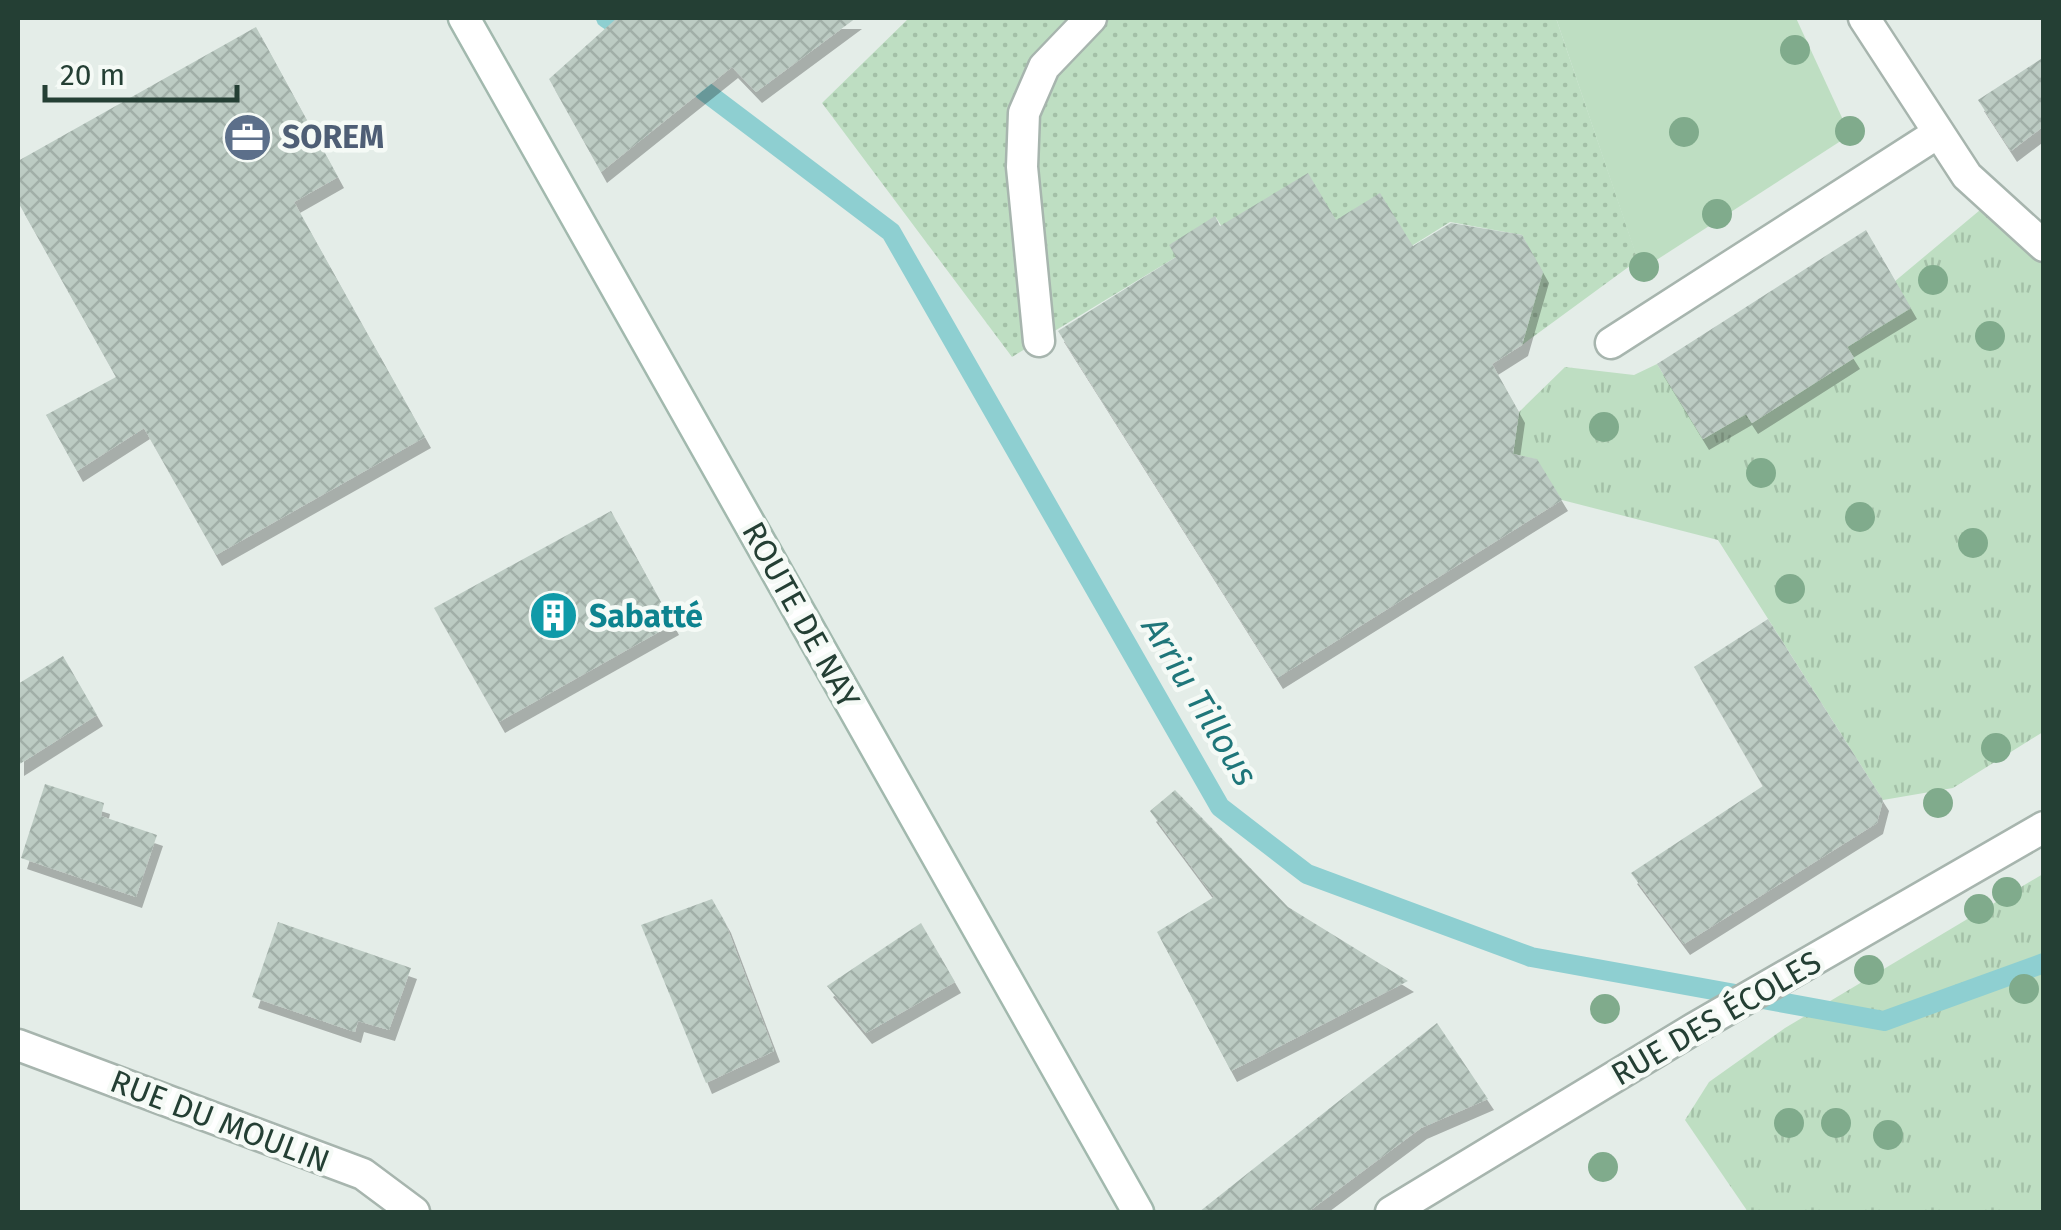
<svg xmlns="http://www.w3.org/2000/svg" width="2061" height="1230" font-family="'Fira Sans',sans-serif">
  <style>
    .grass { fill: url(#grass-dots) }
    .park { fill: url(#park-tufts) }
    .garden { fill: #bedec2 }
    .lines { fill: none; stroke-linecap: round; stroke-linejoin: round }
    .stream { stroke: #8ecfd1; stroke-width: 20 }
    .building { fill: url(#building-cross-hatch); filter: url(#shadow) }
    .service-casing { stroke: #a7b5ae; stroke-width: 35 }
    .minor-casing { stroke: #a7b5ae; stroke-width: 35 }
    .secondary-casing { stroke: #a2b9ae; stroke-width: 35 }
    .service { stroke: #fff; stroke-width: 30 }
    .minor { stroke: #fff; stroke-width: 30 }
    .secondary { stroke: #fff; stroke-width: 30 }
    .tree { fill: #80ab8c }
    .labels { text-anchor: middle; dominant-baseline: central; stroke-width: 9; stroke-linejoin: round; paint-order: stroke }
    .service-label { font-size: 32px; font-weight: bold; fill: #4e5e75; stroke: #f5faf6; text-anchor: start }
    .street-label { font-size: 32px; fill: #243f34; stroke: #f5faf6 }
    .culture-label { font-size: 32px; font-weight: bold; fill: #0d838f; stroke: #f5faf6; text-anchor: start }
    .water-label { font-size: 35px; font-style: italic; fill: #1f767a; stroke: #f5faf6 }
  </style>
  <defs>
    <pattern id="grass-dots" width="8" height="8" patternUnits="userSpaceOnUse" patternTransform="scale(2.5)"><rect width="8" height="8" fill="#bedec2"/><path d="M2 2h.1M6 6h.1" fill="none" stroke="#a3c0a7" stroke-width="1.8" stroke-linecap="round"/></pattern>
    <pattern id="park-tufts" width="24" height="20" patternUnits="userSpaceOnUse" patternTransform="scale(2.5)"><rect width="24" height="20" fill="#bedec2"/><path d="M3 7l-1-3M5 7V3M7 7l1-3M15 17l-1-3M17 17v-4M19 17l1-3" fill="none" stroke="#a3c0a7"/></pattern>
    <pattern id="building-cross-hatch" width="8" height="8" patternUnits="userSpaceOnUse" patternTransform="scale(2.5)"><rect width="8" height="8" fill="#bccbc3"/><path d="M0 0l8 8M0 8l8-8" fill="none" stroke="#a1afa8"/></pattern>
    <filter id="shadow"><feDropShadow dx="6" dy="11" stdDeviation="0" flood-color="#0004"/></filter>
  </defs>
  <rect width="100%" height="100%" fill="#e4ede8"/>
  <polygon class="grass" points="909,18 1556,18 1638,260 1522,345 1542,272 1522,235 1450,222 1285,325 1215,216 1176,257 1012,357 822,103"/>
  <g class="park">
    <polygon points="1992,200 2043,244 2043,732 1953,788 1883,800 1718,540 1562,500 1535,459 1513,454 1519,412 1565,367 1634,375 1657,364 1703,439 1746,414 1752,423 1854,358 1847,347 1910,308 1894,282"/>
    <polygon points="2043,874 2043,1212 1748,1212 1685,1120 1709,1082 1785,1028"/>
  </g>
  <polygon class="garden" points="1556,18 1796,18 1850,135 1641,270"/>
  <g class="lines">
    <g class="stream">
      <polyline points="606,18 612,22"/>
      <polyline points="703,90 891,232 1220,807 1307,874 1531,957 1884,1021 2044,963"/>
    </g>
  </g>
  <g class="building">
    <polygon points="617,18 856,18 756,92 732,67 601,172 549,79"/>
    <polygon points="256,27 338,177 294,202 425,437 216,555 144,428 77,471 46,415 116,377 18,202 18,161"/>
    <polygon points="2044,57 2044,126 2011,151 1978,100"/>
    <polygon points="1308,173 1336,220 1380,193 1413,246 1451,223 1522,235 1543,272 1522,345 1492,364 1519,412 1513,454 1537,459 1562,500 1277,678 1058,331 1176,257 1169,245 1215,216 1220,226"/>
    <polygon points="1866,230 1911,308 1847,347 1854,358 1752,423 1746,414 1703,439 1657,364"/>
    <polygon points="611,511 673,624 499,722 434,608"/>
    <polygon points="1768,619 1883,800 1877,823 1684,944 1631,873 1763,786 1694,667"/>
    <polygon points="63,656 97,715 18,765 18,684"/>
    <polygon points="45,784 104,803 101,816 157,835 136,897 21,858"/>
    <polygon points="1175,790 1288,907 1408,981 1231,1071 1157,932 1214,897 1150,811"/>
    <polygon points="712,899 725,922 774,1051 706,1083 641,925"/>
    <polygon points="278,922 411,968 389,1030 358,1021 355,1032 252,997"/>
    <polygon points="921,923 955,982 866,1033 827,986"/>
    <polygon points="1437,1023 1488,1099 1421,1128 1308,1212 1199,1212"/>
  </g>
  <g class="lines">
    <defs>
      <g id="service">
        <polyline points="1039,341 1022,167 1024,113 1044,67 1091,18"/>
        <polyline points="1611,343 1938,133"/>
      </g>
      <g id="minor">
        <polyline points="1864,18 1967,176 2044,246"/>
        <polyline points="18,1045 363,1174 414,1212"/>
        <polyline points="1391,1212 1695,1028 2044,827"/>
      </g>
      <polyline id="secondary" points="464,18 1138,1212"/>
    </defs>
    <use href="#service" class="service-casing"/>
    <use href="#minor" class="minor-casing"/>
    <use href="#secondary" class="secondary-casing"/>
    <use href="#service" class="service"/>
    <use href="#minor" class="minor"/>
    <use href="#secondary" class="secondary"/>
  </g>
  <g class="tree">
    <circle cx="1795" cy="50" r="15"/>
    <circle cx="1850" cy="131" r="15"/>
    <circle cx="1684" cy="132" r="15"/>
    <circle cx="1717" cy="214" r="15"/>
    <circle cx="1644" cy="267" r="15"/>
    <circle cx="1933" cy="280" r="15"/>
    <circle cx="1990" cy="336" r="15"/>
    <circle cx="1604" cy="427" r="15"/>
    <circle cx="1761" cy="473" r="15"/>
    <circle cx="1860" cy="517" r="15"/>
    <circle cx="1973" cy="543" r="15"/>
    <circle cx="1790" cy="589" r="15"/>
    <circle cx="1996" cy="748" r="15"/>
    <circle cx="1938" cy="803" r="15"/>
    <circle cx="2007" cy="892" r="15"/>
    <circle cx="1979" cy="909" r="15"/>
    <circle cx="1869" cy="970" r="15"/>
    <circle cx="2024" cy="989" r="15"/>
    <circle cx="1605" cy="1009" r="15"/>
    <circle cx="1789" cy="1123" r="15"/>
    <circle cx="1836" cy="1123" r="15"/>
    <circle cx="1888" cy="1135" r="15"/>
    <circle cx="1603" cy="1167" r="15"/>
  </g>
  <defs>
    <symbol id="office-disc" viewBox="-11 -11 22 22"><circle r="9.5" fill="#5c6f8a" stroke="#f5faf6"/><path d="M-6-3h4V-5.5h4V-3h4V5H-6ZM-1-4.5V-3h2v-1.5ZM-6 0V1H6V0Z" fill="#fff"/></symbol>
    <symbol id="building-disc" viewBox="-11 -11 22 22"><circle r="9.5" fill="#0f9aa8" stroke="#f5faf6"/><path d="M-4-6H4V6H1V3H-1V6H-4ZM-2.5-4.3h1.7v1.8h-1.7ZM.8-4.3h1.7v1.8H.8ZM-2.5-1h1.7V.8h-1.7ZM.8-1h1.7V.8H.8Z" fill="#fff"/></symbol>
  </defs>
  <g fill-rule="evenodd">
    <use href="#office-disc" x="220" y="110" width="55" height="55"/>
    <use href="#building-disc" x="526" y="588" width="55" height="55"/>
  </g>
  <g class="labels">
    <g class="service-label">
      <text x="282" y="137">SOREM</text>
    </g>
    <g class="street-label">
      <text transform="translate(801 615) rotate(61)">ROUTE DE NAY</text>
      <text transform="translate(1716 1018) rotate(-30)">RUE DES ÉCOLES</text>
      <text transform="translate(220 1121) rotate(21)">RUE DU MOULIN</text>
    </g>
    <g class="culture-label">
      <text x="589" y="616">Sabatté</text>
    </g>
    <g class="water-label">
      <text transform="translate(1200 701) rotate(59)">Arriu Tillous</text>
    </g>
  </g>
  <rect width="2061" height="1230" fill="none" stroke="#243f34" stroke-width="40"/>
  <path d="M45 85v15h192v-15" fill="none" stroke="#243f34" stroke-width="5"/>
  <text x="60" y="85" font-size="30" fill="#243f34" stroke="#f5faf6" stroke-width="8" paint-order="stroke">20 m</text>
</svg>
